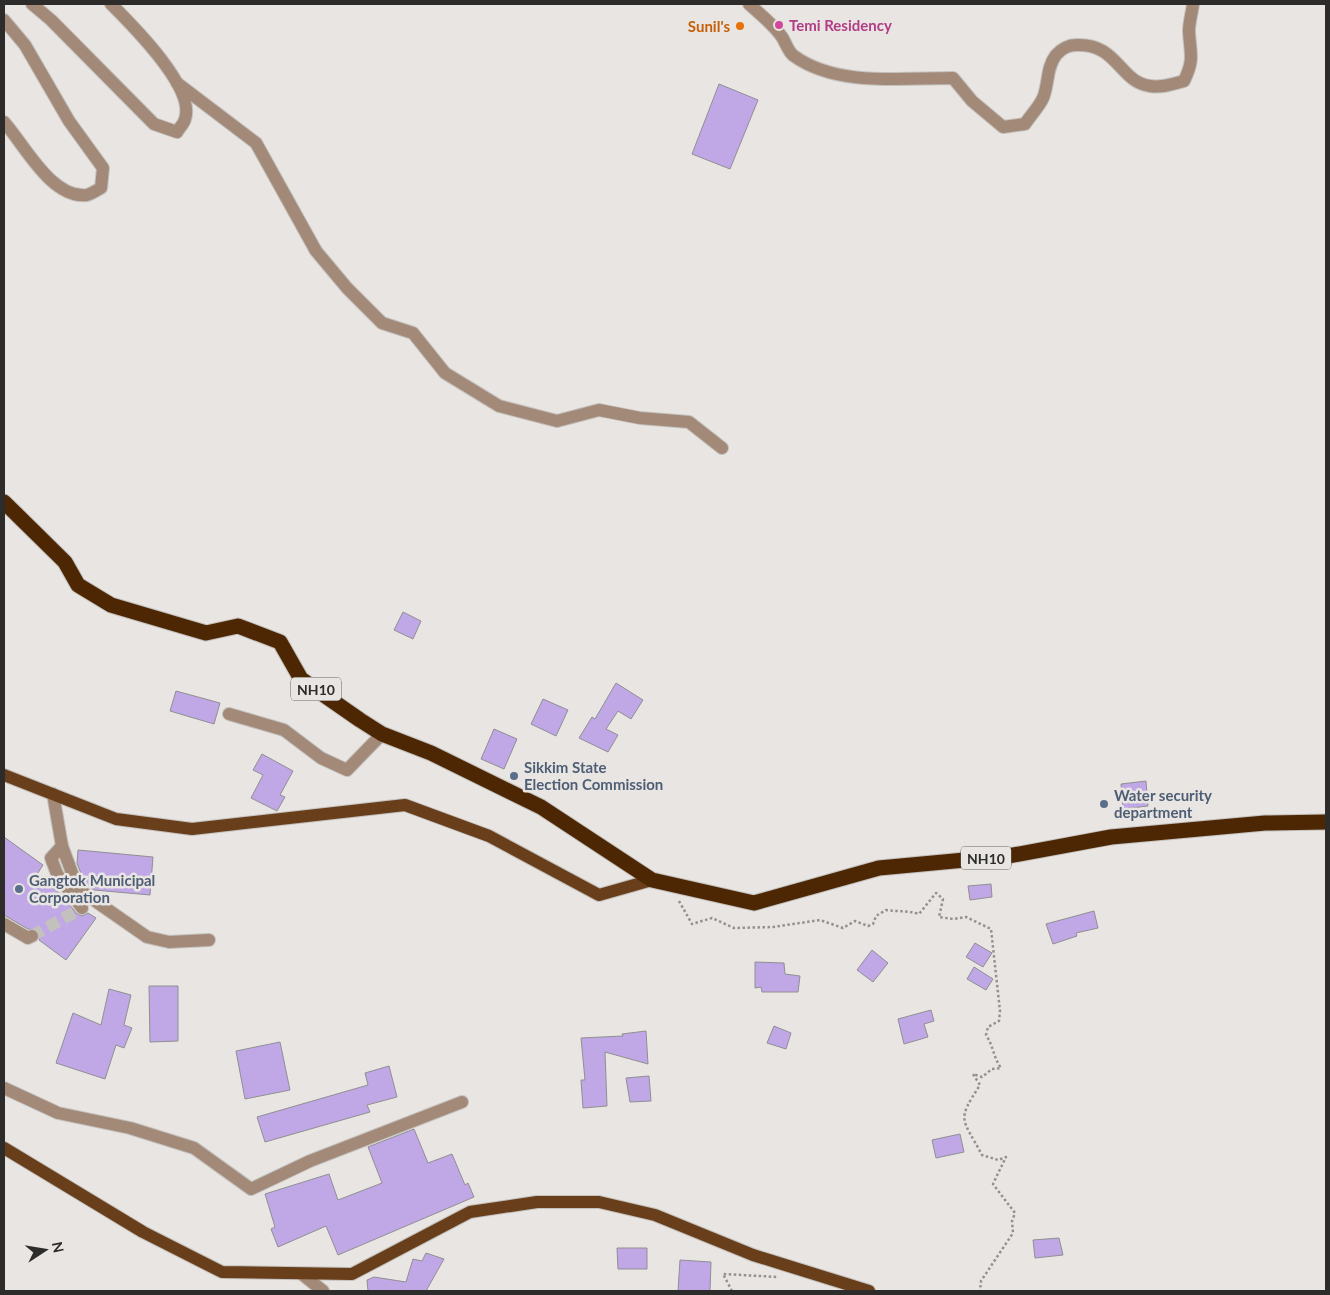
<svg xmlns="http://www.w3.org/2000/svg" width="1330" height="1295" font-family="Lato,sans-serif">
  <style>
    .building { fill: #c0a7e6; stroke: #908f92 }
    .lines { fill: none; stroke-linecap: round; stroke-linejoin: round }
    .minor-tunnel { stroke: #c3c0bd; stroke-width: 12; stroke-dasharray: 12 6; stroke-linecap: butt }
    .minor-casing { stroke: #c3c0bd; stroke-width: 14 }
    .major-casing { stroke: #c3c0bd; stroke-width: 14 }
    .highway-casing { stroke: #c3c0bd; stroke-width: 17 }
    .path { stroke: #93918f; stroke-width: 2.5; stroke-dasharray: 2.5 2.5; stroke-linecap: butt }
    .minor { stroke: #a38977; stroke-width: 12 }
    .major { stroke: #693e1a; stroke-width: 12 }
    .highway { stroke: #4d2703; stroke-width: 15 }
    .hotel-dot { fill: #d1479c; stroke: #e8e5e2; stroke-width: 2 }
    .food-dot { fill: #e8710a; stroke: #e8e5e2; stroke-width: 2 }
    .service-dot { fill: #5c6f8a; stroke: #e8e5e2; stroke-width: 2 }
    .labels { text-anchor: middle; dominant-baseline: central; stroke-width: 5; stroke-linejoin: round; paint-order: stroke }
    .shield { fill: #e8e5e2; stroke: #656461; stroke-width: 1 }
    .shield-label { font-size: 14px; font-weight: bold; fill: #2d2c2a }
    .hotel-label { font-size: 15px; font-weight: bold; fill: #b23c85; stroke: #e8e5e2; text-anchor: start }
    .food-label { font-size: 15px; font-weight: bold; fill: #c56008; stroke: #e8e5e2; text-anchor: end }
    .service-label { font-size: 15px; font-weight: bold; fill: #4e5e75; stroke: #e8e5e2; text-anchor: start }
  </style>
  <rect width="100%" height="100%" fill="#e8e5e2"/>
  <g class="building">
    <polygon points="719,84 758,100 730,169 692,154"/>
    <polygon points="403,612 421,621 413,639 394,630"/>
    <polygon points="616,683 643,700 631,719 618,711 606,729 618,735 608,752 579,738 592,717 595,719"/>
    <polygon points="176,691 220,703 214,724 170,711"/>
    <polygon points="543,699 568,710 556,736 531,724"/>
    <polygon points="494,729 517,739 504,769 481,759"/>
    <polygon points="262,754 293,771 280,795 285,797 277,811 251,798 263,775 253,770"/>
    <polygon points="1146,781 1148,806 1123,809 1121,784"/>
    <polygon points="4,837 43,865 36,876 61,894 76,913 82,916 88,913 96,918 66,960 39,940 40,936 37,930 28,929 4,915"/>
    <polygon points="78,850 153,857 150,895 94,890 85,884 77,863"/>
    <polygon points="991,884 992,897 970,900 968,886"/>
    <polygon points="1094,911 1098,928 1076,933 1077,936 1053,944 1046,924"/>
    <polygon points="975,943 992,953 983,967 966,957"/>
    <polygon points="872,950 888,963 873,982 857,970"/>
    <polygon points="755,962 784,963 785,974 800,976 798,992 762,992 761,987 755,988"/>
    <polygon points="974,967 993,979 986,990 967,979"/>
    <polygon points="149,986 178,986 178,1041 150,1042"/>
    <polygon points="109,989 131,995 124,1025 132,1028 124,1048 116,1045 105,1079 56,1063 73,1013 101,1025"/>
    <polygon points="931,1010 934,1021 924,1024 928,1037 904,1044 898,1019"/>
    <polygon points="774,1026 791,1033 786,1049 767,1043"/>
    <polygon points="646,1031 648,1064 605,1052 607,1106 583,1108 581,1080 585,1080 581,1038 623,1036 622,1034"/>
    <polygon points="280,1042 290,1090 245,1099 236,1051"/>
    <polygon points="389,1066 397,1097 367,1105 370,1112 265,1142 257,1117 368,1085 365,1073"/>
    <polygon points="649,1076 651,1101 630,1102 626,1078"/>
    <polygon points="414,1129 428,1163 452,1154 465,1185 468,1183 474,1197 338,1255 326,1226 278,1247 271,1229 275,1227 265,1194 329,1174 338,1200 382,1183 368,1147"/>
    <polygon points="960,1134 964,1152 936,1158 932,1140"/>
    <polygon points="1059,1238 1063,1255 1035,1258 1033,1240"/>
    <polygon points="617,1248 647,1248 647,1269 618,1269"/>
    <polygon points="426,1253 444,1259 426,1291 368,1291 367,1280 374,1277 406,1282 413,1259 422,1261"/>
    <polygon points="680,1260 711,1262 710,1291 678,1291"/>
  </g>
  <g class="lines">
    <polyline class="minor-tunnel" points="32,936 82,908"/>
    <defs>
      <g id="minor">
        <path d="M 32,4 L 51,20 L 154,124 L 177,132 C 179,128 184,124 185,119 C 196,88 131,24 111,4"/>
        <path d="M 749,4 C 760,14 773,24 782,37 C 786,43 788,52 794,56 C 837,87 903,78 953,78 L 972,101 L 1003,127 L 1025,124 C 1030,116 1039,107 1043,98 C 1049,84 1046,68 1056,55 C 1061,49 1069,45 1076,45 C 1118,43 1119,82 1150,86 C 1162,88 1173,84 1184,81 C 1195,58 1190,54 1189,31 C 1189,22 1192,13 1193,4"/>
        <path d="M 4,20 L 25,45 L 69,121 L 103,168 L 101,188 C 97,190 91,194 87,195 C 51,199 24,144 4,122"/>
        <polyline points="177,83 256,143 316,251 347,288 382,323 413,333 445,373 499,406 557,421 599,410 640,418 689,422 722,448"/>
        <polyline points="229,714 284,730 321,758 347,770 382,734"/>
        <polyline points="53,794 62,846 78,889 147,937 169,942 209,940"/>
        <polyline points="62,846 51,858 57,874 82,908"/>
        <polyline points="4,924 28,938 32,936"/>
        <polyline points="4,1088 58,1113 130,1128 194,1148 251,1189 310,1161 462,1102"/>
        <polyline points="302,1274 323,1291"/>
      </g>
      <g id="major">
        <polyline points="4,775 116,819 192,829 405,805 489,836 599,895 652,880"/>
        <polyline points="4,1148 143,1232 222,1272 352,1274 470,1212 537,1202 599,1202 655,1215 753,1255 869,1291"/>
      </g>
      <polyline id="highway" points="4,502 65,562 78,585 111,605 206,633 238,626 280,642 301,679 360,720 382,734 431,753 541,807 652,880 754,903 879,868 1008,856 1111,837 1265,823 1326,822"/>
    </defs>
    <use href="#minor" class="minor-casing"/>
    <use href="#major" class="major-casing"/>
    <use href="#highway" class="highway-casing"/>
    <g class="path">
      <path d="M 679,901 L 692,924 L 712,918 L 734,928 L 773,927 L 820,920 L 843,928 L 855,921 L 868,926 L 873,924 L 876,916 L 886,910 C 899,912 906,910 919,914 L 936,893 L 943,899 L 939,917 L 953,919 L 966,917 L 991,929 L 1000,1011 L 999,1021 L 988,1027 L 986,1035 C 994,1047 993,1057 1001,1068 L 992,1069 L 982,1077 L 973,1074 L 980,1085 C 956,1122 962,1117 982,1155 L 998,1160 L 1006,1157 L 993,1184 L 1015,1213 L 1012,1221 L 1013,1233 L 981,1281 L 980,1291"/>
      <polyline points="732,1291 723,1274 778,1277"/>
    </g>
    <use href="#minor" class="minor"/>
    <use href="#major" class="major"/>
    <use href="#highway" class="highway"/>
  </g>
  <circle class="hotel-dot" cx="779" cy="25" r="5"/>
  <circle class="food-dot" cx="740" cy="26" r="5"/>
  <g class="service-dot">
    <circle cx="514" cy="776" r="5"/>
    <circle cx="1104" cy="804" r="5"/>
    <circle cx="19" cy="889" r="5"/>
  </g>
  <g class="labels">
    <g class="shield">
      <rect x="291" y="677.5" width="50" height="23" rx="4"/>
      <rect x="961" y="846.5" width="50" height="23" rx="4"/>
    </g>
    <g class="shield-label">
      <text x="316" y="689">NH10</text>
      <text x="986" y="858">NH10</text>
    </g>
    <g class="hotel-label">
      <text x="789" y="25">Temi Residency</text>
    </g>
    <g class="food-label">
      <text x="730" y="26">Sunil's</text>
    </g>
    <g class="service-label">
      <text x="524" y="767">Sikkim State<tspan x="524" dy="17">Election Commission</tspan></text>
      <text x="1114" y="795">Water security<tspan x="1114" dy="17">department</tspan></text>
      <text x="29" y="880">Gangtok Municipal<tspan x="29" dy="17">Corporation</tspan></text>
    </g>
  </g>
  <rect width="1330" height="1295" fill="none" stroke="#2d2c2a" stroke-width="10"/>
  <g transform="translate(45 1250) rotate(78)" stroke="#e8e5e2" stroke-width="4" paint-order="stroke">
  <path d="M0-4L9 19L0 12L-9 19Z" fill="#2d2c2a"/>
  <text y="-8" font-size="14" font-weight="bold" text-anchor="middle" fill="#2d2c2a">N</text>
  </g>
</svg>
